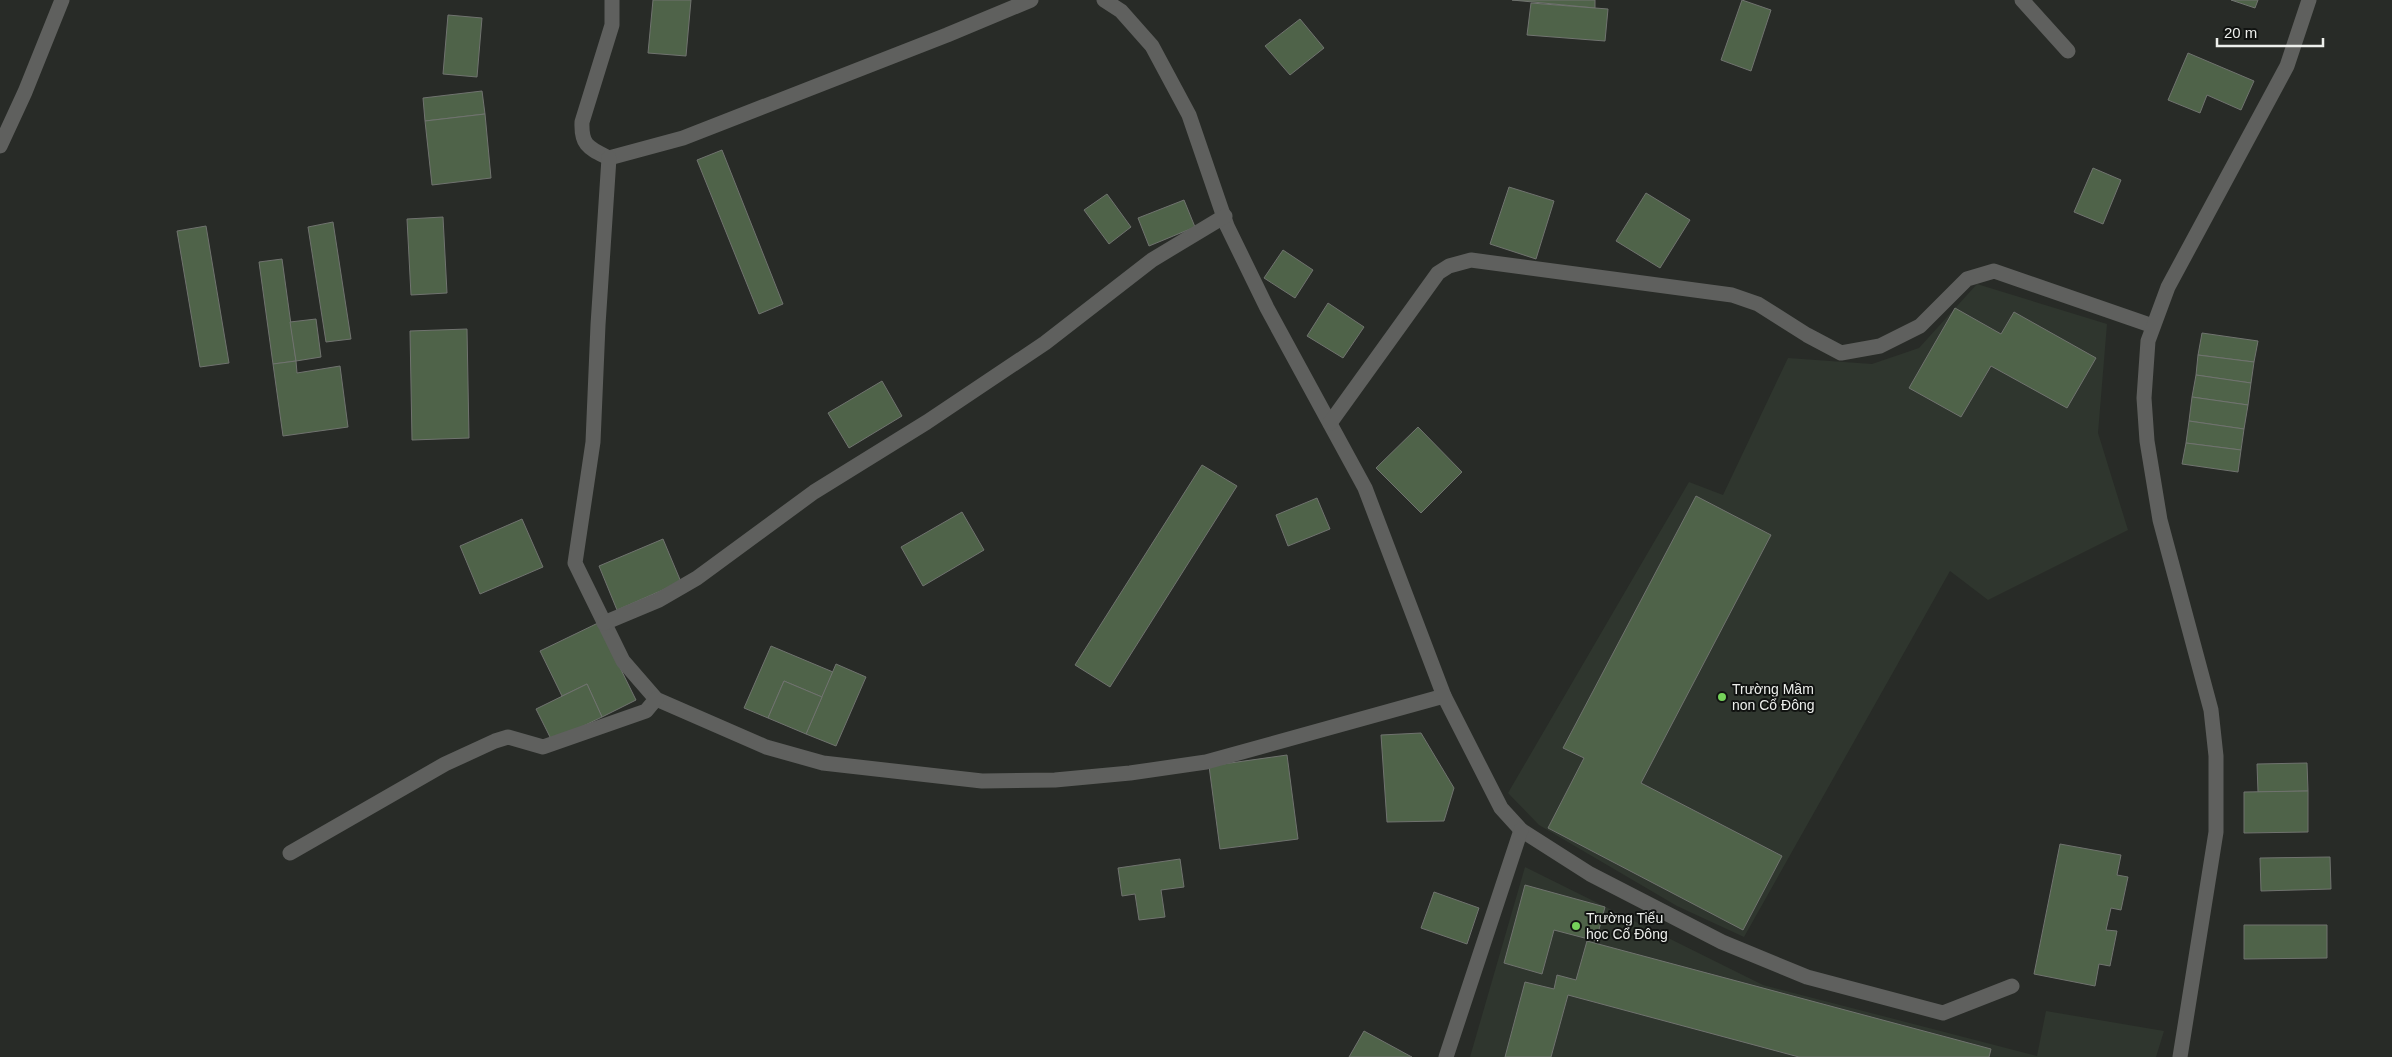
<svg xmlns="http://www.w3.org/2000/svg" width="2392" height="1057" font-family="Helvetica,sans-serif">
  <style>
    .built { fill: #2f362e }
    .building { fill: #4f6349; stroke: #70736f }
    .lines { fill: none; stroke-linecap: round; stroke-linejoin: round }
    .minor { stroke: #5f605e; stroke-width: 15 }
    .poi-dot { fill: #75d25a; stroke: #111311; stroke-width: 2 }
    .labels { text-anchor: middle; dominant-baseline: central; stroke-width: 4; stroke-linejoin: round; paint-order: stroke }
    .poi-label { font-size: 14px; fill: #edefec; stroke: #111311; text-anchor: start }
  </style>
  <rect width="100%" height="100%" fill="#282b27"/>
  <g class="built">
    <polygon points="1977,284 2107,324 2098,433 2128,530 1988,600 1950,571 1744,937 1677,906 1539,825 1508,793 1689,482 1723,495 1788,358 1872,364 1919,348"/>
    <polygon points="1525,867 1763,985 2037,1056 2046,1011 2164,1031 2156,1057 1470,1057"/>
  </g>
  <g class="building">
    <polygon points="653,0 691,0 686,56 648,53"/>
    <polygon points="1512,0 1595,0 1595,8"/>
    <polygon points="1742,0 1771,10 1751,71 1721,60"/>
    <polygon points="2231,0 2258,0 2255,8"/>
    <polygon points="1531,3 1608,9 1605,41 1527,35"/>
    <polygon points="448,15 482,18 477,77 443,74"/>
    <polygon points="1300,19 1324,48 1290,75 1265,46"/>
    <polygon points="2188,53 2254,81 2241,110 2207,95 2200,113 2168,100"/>
    <polygon points="482,91 485,114 425,121 423,98"/>
    <polygon points="485,114 491,178 432,185 425,121"/>
    <polygon points="722,150 783,304 759,314 697,160"/>
    <polygon points="2093,168 2121,180 2103,224 2074,212"/>
    <polygon points="1509,187 1554,201 1536,259 1490,244"/>
    <polygon points="1646,193 1690,220 1660,268 1616,241"/>
    <polygon points="1107,194 1131,227 1109,244 1084,210"/>
    <polygon points="1184,200 1195,227 1149,246 1138,218"/>
    <polygon points="443,217 447,293 411,295 407,219"/>
    <polygon points="333,222 351,339 326,342 308,227"/>
    <polygon points="206,226 229,363 200,367 177,231"/>
    <polygon points="1283,250 1313,270 1295,298 1264,278"/>
    <polygon points="282,259 296,361 273,364 259,262"/>
    <polygon points="1328,303 1364,327 1343,358 1307,336"/>
    <polygon points="1955,308 2001,334 2014,312 2096,358 2067,408 1991,366 1961,417 1909,388"/>
    <polygon points="316,319 321,357 296,361 290,322"/>
    <polygon points="467,329 469,438 412,440 410,331"/>
    <polygon points="2202,333 2258,341 2254,362 2198,355"/>
    <polygon points="2198,355 2254,362 2251,383 2196,375"/>
    <polygon points="296,361 297,373 340,366 348,427 283,436 273,364"/>
    <polygon points="2196,375 2251,383 2248,405 2192,397"/>
    <polygon points="882,381 902,416 849,448 828,413"/>
    <polygon points="2192,397 2248,405 2244,429 2189,421"/>
    <polygon points="2189,421 2244,429 2241,450 2186,443"/>
    <polygon points="1418,427 1462,472 1421,513 1376,468"/>
    <polygon points="2186,443 2241,450 2238,472 2182,464"/>
    <polygon points="1202,465 1237,486 1110,687 1075,665"/>
    <polygon points="1696,496 1771,535 1641,783 1782,856 1743,930 1548,828 1584,758 1563,748"/>
    <polygon points="1317,498 1330,529 1288,546 1276,515"/>
    <polygon points="962,512 984,550 923,586 901,547"/>
    <polygon points="522,519 543,567 480,594 460,546"/>
    <polygon points="663,539 681,582 617,610 599,566"/>
    <polygon points="598,623 636,700 602,717 587,684 562,696 540,651"/>
    <polygon points="771,646 833,672 822,697 784,681 768,718 744,708"/>
    <polygon points="836,664 866,677 836,746 806,734"/>
    <polygon points="784,681 822,697 806,734 768,718"/>
    <polygon points="587,684 602,717 552,741 536,709"/>
    <polygon points="1421,733 1454,788 1444,821 1387,822 1381,735"/>
    <polygon points="1287,755 1298,839 1220,849 1209,766"/>
    <polygon points="2307,763 2308,791 2258,792 2257,764"/>
    <polygon points="2308,791 2308,832 2244,833 2244,792"/>
    <polygon points="2060,844 2121,855 2117,875 2128,877 2121,910 2111,908 2106,930 2117,931 2110,966 2099,964 2095,986 2034,974"/>
    <polygon points="2330,857 2331,889 2261,891 2260,858"/>
    <polygon points="1180,859 1184,887 1161,890 1165,917 1139,920 1135,894 1122,896 1118,868"/>
    <polygon points="1525,885 1605,907 1596,941 1554,930 1542,974 1504,963"/>
    <polygon points="1434,892 1479,908 1467,944 1421,928"/>
    <polygon points="2244,925 2327,925 2327,958 2244,959"/>
    <polygon points="1587,941 1991,1049 1989,1057 1799,1057 1568,995 1551,1057 1505,1057 1525,982 1554,989 1557,975 1576,980"/>
    <polygon points="1364,1031 1410,1056 1412,1057 1349,1057"/>
  </g>
  <g class="lines">
    <g class="minor">
      <path d="M 612,0 L 612,25 L 582,122 C 581,146 589,148 609,158 L 683,138 L 947,35 L 1031,0"/>
      <polyline points="1104,0 1121,11 1152,46 1189,115 1227,226 1267,308 1365,488 1444,696"/>
      <polyline points="2022,0 2068,51"/>
      <polyline points="0,146 25,92 62,0"/>
      <polyline points="609,158 598,325 593,442 575,563 623,661 656,699 766,747 823,763 982,781 1055,780 1130,773 1206,762 1444,696 1501,808 1521,830 1590,874 1722,942 1807,977 1943,1013 2012,986"/>
      <polyline points="1330,423 1438,273 1449,266 1471,260 1732,295 1758,304 1807,335 1841,353 1880,346 1920,326 1967,279 1994,271 2153,326"/>
      <polyline points="604,623 659,600 697,578 814,492 927,422 1045,343 1152,260 1225,216"/>
      <polyline points="290,853 445,764 495,741 508,737 543,747 646,711 656,699"/>
      <polyline points="1446,1057 1521,830"/>
      <polyline points="2180,1057 2216,832 2216,756 2211,710 2160,520 2147,441 2144,398 2148,341 2168,287 2287,66 2309,0"/>
    </g>
  </g>
  <g class="poi-dot">
    <circle cx="1722" cy="697" r="5"/>
    <circle cx="1576" cy="926" r="5"/>
  </g>
  <g class="labels">
    <g class="poi-label">
      <text x="1732" y="689">Trường Mầm<tspan x="1732" dy="16">non Cổ Đông</tspan></text>
      <text x="1586" y="918">Trường Tiểu<tspan x="1586" dy="16">học Cổ Đông</tspan></text>
    </g>
  </g>
  <path d="M2217 38v8h106v-8" fill="none" stroke="#edefec" stroke-width="2.5"/>
  <text x="2224" y="38" font-size="15" fill="#edefec" stroke="#111311" stroke-width="4" paint-order="stroke">20 m</text>
</svg>
